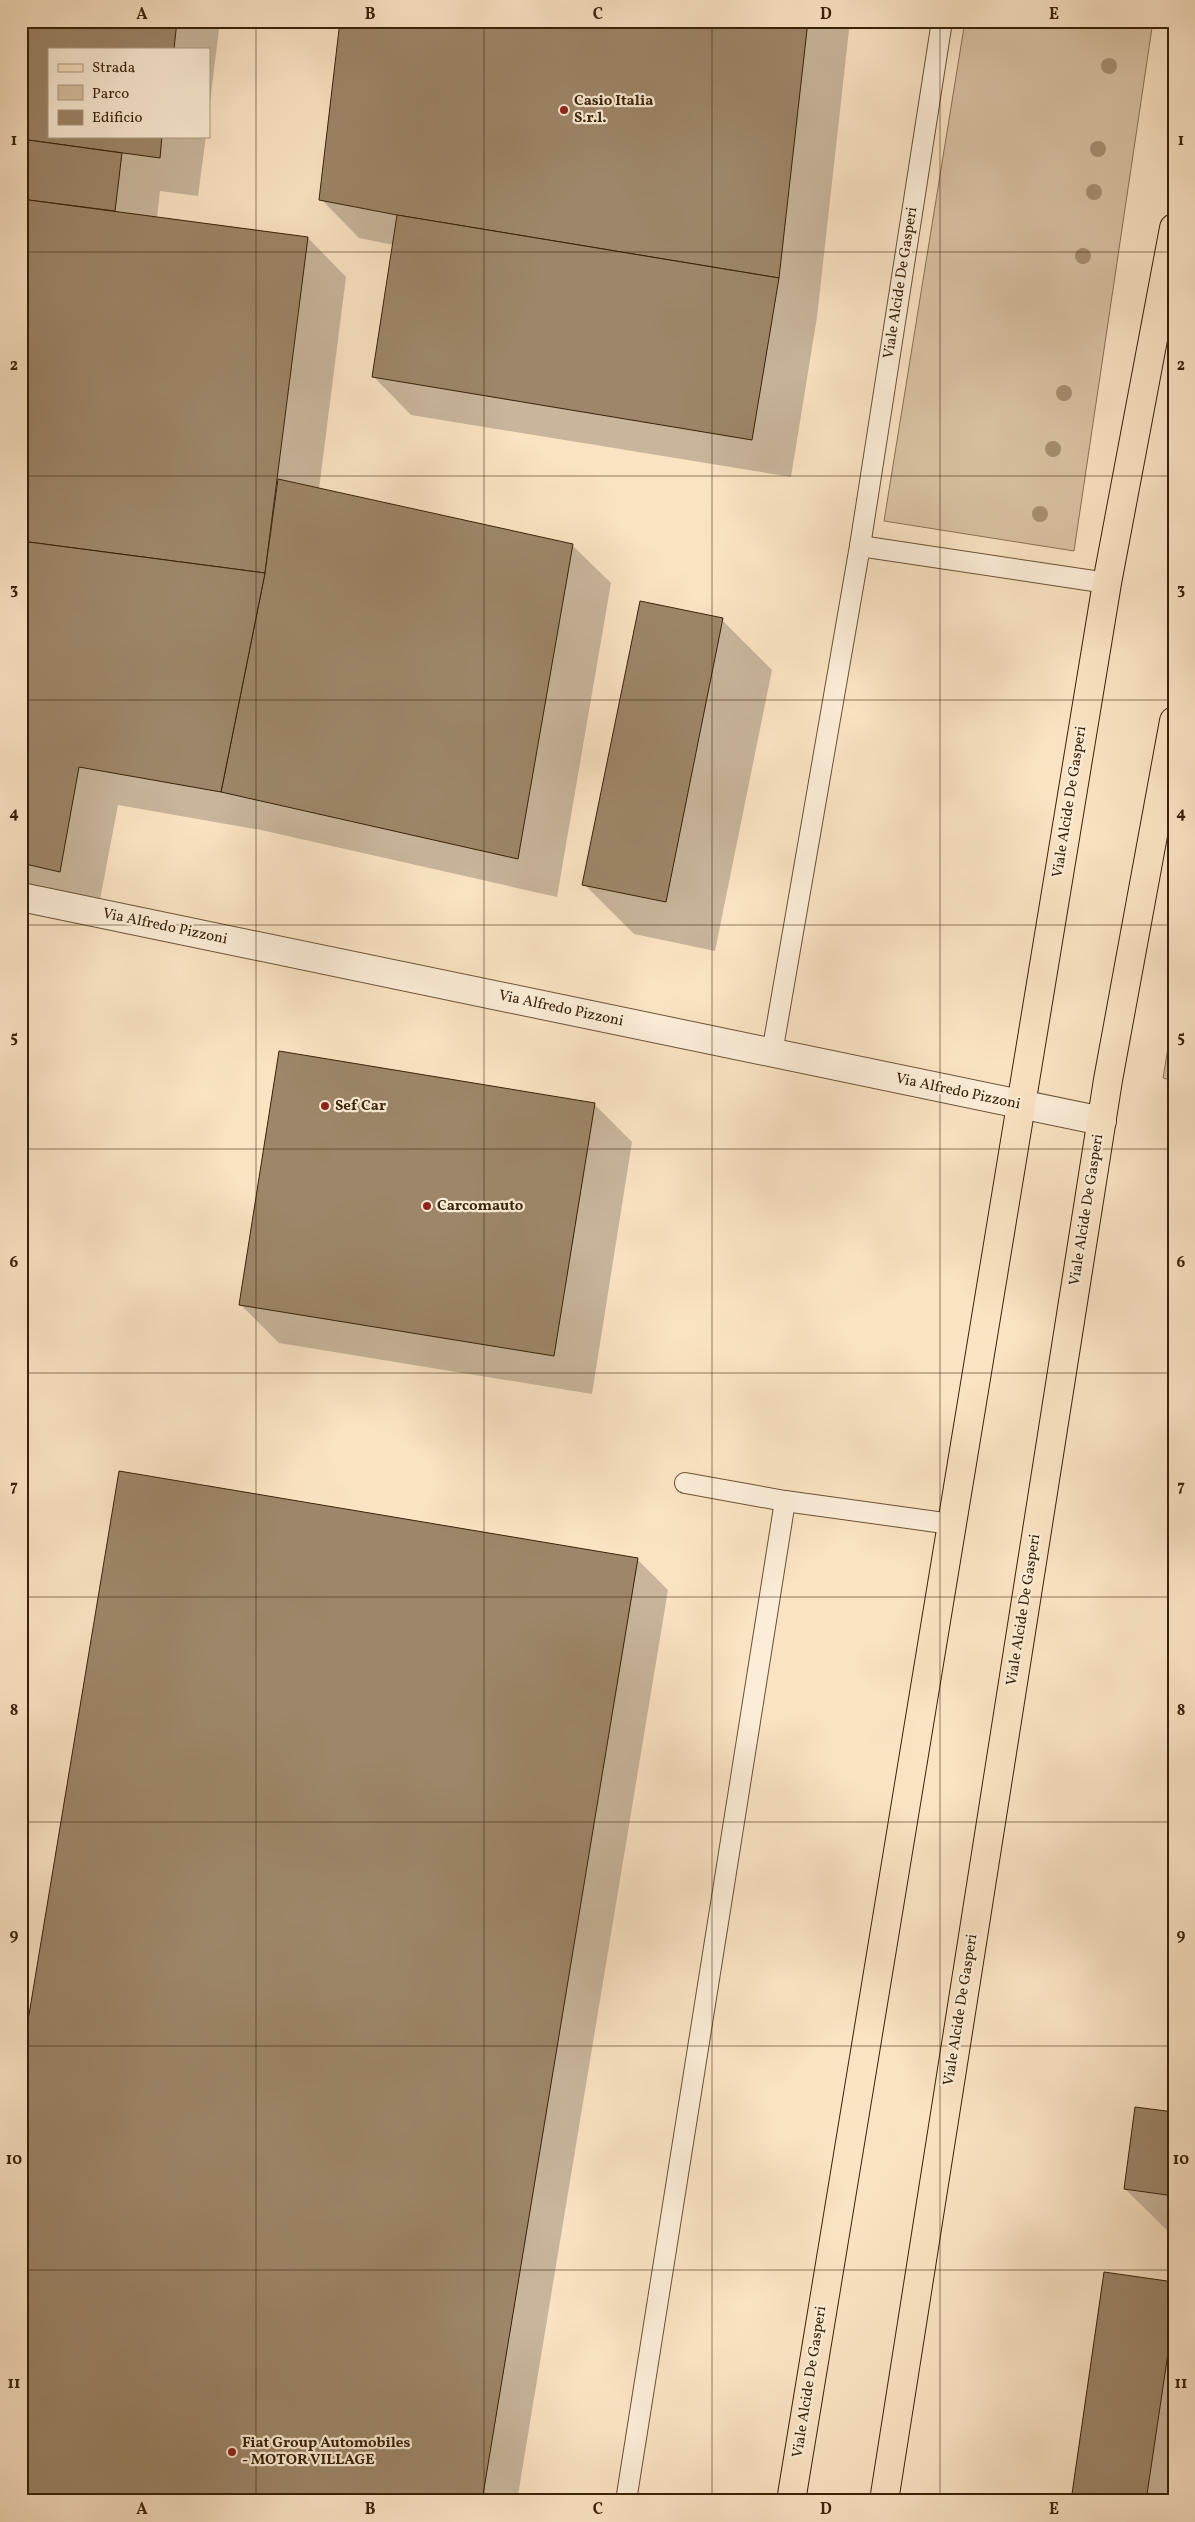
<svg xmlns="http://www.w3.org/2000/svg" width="1195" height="2522" font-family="Vollkorn,serif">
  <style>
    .green { fill: #d9c2a3; stroke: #897255 }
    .shadow { fill: #0003 }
    .building { fill: #9d8669; stroke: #392207 }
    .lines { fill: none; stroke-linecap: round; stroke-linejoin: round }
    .service-casing { stroke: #695236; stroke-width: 22 }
    .minor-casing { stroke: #695236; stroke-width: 30 }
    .primary-casing { stroke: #392207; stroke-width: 30 }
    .service { stroke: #fcedd8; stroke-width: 20 }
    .minor { stroke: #fcedd8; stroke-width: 28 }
    .primary { stroke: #fae3c3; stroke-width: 28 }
    .tree { fill: #a68f71 }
    .grid { fill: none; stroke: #392207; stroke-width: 1; stroke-opacity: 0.55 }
    .poi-dot { fill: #8f2418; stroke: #fcedd8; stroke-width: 2 }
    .labels { text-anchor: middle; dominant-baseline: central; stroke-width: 4.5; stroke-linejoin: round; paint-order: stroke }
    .poi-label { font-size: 15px; font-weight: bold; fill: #392207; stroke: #fcedd8; text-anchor: start }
    .street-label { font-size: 15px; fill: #392207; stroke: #fcedd8 }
    .neatline { fill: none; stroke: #392207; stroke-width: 2 }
    .grid-label { font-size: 16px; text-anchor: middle; font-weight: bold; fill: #392207 }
  </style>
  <rect width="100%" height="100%" fill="#fae3c3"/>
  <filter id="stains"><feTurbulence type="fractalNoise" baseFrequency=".004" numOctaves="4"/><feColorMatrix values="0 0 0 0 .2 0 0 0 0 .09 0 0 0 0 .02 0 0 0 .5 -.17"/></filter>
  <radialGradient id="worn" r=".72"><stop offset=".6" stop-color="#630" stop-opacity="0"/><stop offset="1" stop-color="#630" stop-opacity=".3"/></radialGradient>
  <g class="green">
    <polygon points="965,21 1153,21 1074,551 884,521"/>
    <polygon points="1174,1012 1174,1081 1163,1078"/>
  </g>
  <g class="shadow">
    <polygon points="21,21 220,21 209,111 209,49 49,49 49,136 206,136 198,196 160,191 157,218 308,238 346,277 319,489 572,545 611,583 557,897 261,830 118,805 98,910 21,892"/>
    <polygon points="342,21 850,21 817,317 791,477 411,415 373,376 394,245 359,238 321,199"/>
    <polygon points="722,620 772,670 715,951 634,934 584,884"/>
    <polygon points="594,1104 632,1142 592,1394 279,1343 240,1304"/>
    <polygon points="637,1559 668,1590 517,2501 21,2501"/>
    <polygon points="1174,2113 1174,2237 1125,2189"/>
    <polygon points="1174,2283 1174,2501 1072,2501"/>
  </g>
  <g class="building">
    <polygon points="21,21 177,21 174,49 49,49 49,136 162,136 160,158 21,139"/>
    <polygon points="340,21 808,21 779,278 397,215 319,200"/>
    <polygon points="21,139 122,153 115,211 21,199"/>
    <polygon points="21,199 308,237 265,573 21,541"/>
    <polygon points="397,215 779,278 752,440 372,377"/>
    <polygon points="278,479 573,544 518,859 221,792 265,573"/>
    <polygon points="21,541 265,573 221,792 79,767 60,872 21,863"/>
    <polygon points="640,601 723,618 666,902 582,885"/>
    <polygon points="279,1051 595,1103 554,1356 239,1305"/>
    <polygon points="119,1471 638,1558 482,2501 21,2501 21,2063"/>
    <polygon points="1135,2107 1174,2112 1174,2196 1124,2189"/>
    <polygon points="1104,2272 1174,2282 1174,2313 1146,2501 1071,2501"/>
  </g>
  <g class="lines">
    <defs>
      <g id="service">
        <polyline points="860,546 1107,583"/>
        <polyline points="772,1053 860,546 942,21"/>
        <polyline points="685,1483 785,1501 951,1524"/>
        <polyline points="626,2501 785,1501"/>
      </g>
      <polyline id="minor" points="21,897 1102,1121"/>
      <g id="primary">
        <polyline points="791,2501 1107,583 1174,228"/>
        <polyline points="884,2501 1108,1080 1174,721"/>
      </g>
    </defs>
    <use href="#service" class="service-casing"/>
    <use href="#minor" class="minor-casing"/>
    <use href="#primary" class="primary-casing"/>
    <use href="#service" class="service"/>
    <use href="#minor" class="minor"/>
    <use href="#primary" class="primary"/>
  </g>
  <g class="tree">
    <circle cx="1109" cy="66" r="8"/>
    <circle cx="1098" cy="149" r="8"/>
    <circle cx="1094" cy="192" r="8"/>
    <circle cx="1083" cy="256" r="8"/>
    <circle cx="1064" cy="393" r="8"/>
    <circle cx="1053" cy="449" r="8"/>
    <circle cx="1040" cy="514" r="8"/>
  </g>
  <path class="grid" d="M 256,21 L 256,2501M 484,21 L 484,2501M 712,21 L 712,2501M 940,21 L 940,2501M 21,252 L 1174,252M 21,476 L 1174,476M 21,700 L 1174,700M 21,925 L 1174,925M 21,1149 L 1174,1149M 21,1373 L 1174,1373M 21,1597 L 1174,1597M 21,1822 L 1174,1822M 21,2046 L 1174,2046M 21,2270 L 1174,2270"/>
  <g class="poi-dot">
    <circle cx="564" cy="110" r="5"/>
    <circle cx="325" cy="1106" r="5"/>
    <circle cx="427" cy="1206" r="5"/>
    <circle cx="232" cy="2452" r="5"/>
  </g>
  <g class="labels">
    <g class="poi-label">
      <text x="574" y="101">Casio Italia<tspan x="574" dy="17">S.r.l.</tspan></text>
      <text x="335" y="1106">Sef Car</text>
      <text x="437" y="1206">Carcomauto</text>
      <text x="242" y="2443">Fiat Group Automobiles<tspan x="242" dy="17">- MOTOR VILLAGE</tspan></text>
    </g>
    <g class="street-label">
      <text transform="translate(901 283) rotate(-81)">Viale Alcide De Gasperi</text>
      <text transform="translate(1070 802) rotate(-81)">Viale Alcide De Gasperi</text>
      <text transform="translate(165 927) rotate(12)">Via Alfredo Pizzoni</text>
      <text transform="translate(561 1009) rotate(12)">Via Alfredo Pizzoni</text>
      <text transform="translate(958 1092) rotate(12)">Via Alfredo Pizzoni</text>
      <text transform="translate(1087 1210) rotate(-81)">Viale Alcide De Gasperi</text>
      <text transform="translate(1024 1610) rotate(-81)">Viale Alcide De Gasperi</text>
      <text transform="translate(961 2010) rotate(-81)">Viale Alcide De Gasperi</text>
      <text transform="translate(810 2382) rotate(-81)">Viale Alcide De Gasperi</text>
    </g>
  </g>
  <rect width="1195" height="2522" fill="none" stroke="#fae3c3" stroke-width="55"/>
  <rect x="48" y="48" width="162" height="90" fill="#fcedd8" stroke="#ae9c84"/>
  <rect x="58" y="64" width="25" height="8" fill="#fae3c3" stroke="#ae9c84"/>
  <text x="92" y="72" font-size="15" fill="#392207">Strada</text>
  <rect x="58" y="85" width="25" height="15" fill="#d9c2a3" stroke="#ae9c84"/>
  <text x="92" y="98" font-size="15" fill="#392207">Parco</text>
  <rect x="58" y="110" width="25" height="15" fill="#9d8669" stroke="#ae9c84"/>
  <text x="92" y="122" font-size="15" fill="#392207">Edificio</text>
  <rect x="28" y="28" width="1140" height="2466" class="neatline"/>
  <g class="grid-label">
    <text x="142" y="19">A</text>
    <text x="370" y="19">B</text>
    <text x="598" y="19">C</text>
    <text x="826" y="19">D</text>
    <text x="1054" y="19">E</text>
    <text x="14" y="145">1</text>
    <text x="1181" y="145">1</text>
    <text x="14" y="370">2</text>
    <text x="1181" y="370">2</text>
    <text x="14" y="594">3</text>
    <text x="1181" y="594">3</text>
    <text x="14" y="818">4</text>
    <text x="1181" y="818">4</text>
    <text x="14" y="1042">5</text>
    <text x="1181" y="1042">5</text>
    <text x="14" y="1267">6</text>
    <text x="1181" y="1267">6</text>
    <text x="14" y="1491">7</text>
    <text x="1181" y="1491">7</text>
    <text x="14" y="1715">8</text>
    <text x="1181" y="1715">8</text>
    <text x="14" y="1940">9</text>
    <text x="1181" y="1940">9</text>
    <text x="14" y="2164">10</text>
    <text x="1181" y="2164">10</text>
    <text x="14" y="2388">11</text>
    <text x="1181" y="2388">11</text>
    <text x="142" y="2514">A</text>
    <text x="370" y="2514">B</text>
    <text x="598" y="2514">C</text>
    <text x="826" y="2514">D</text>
    <text x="1054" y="2514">E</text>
  </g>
  <rect width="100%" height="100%" filter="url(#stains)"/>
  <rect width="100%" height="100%" fill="url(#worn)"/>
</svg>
